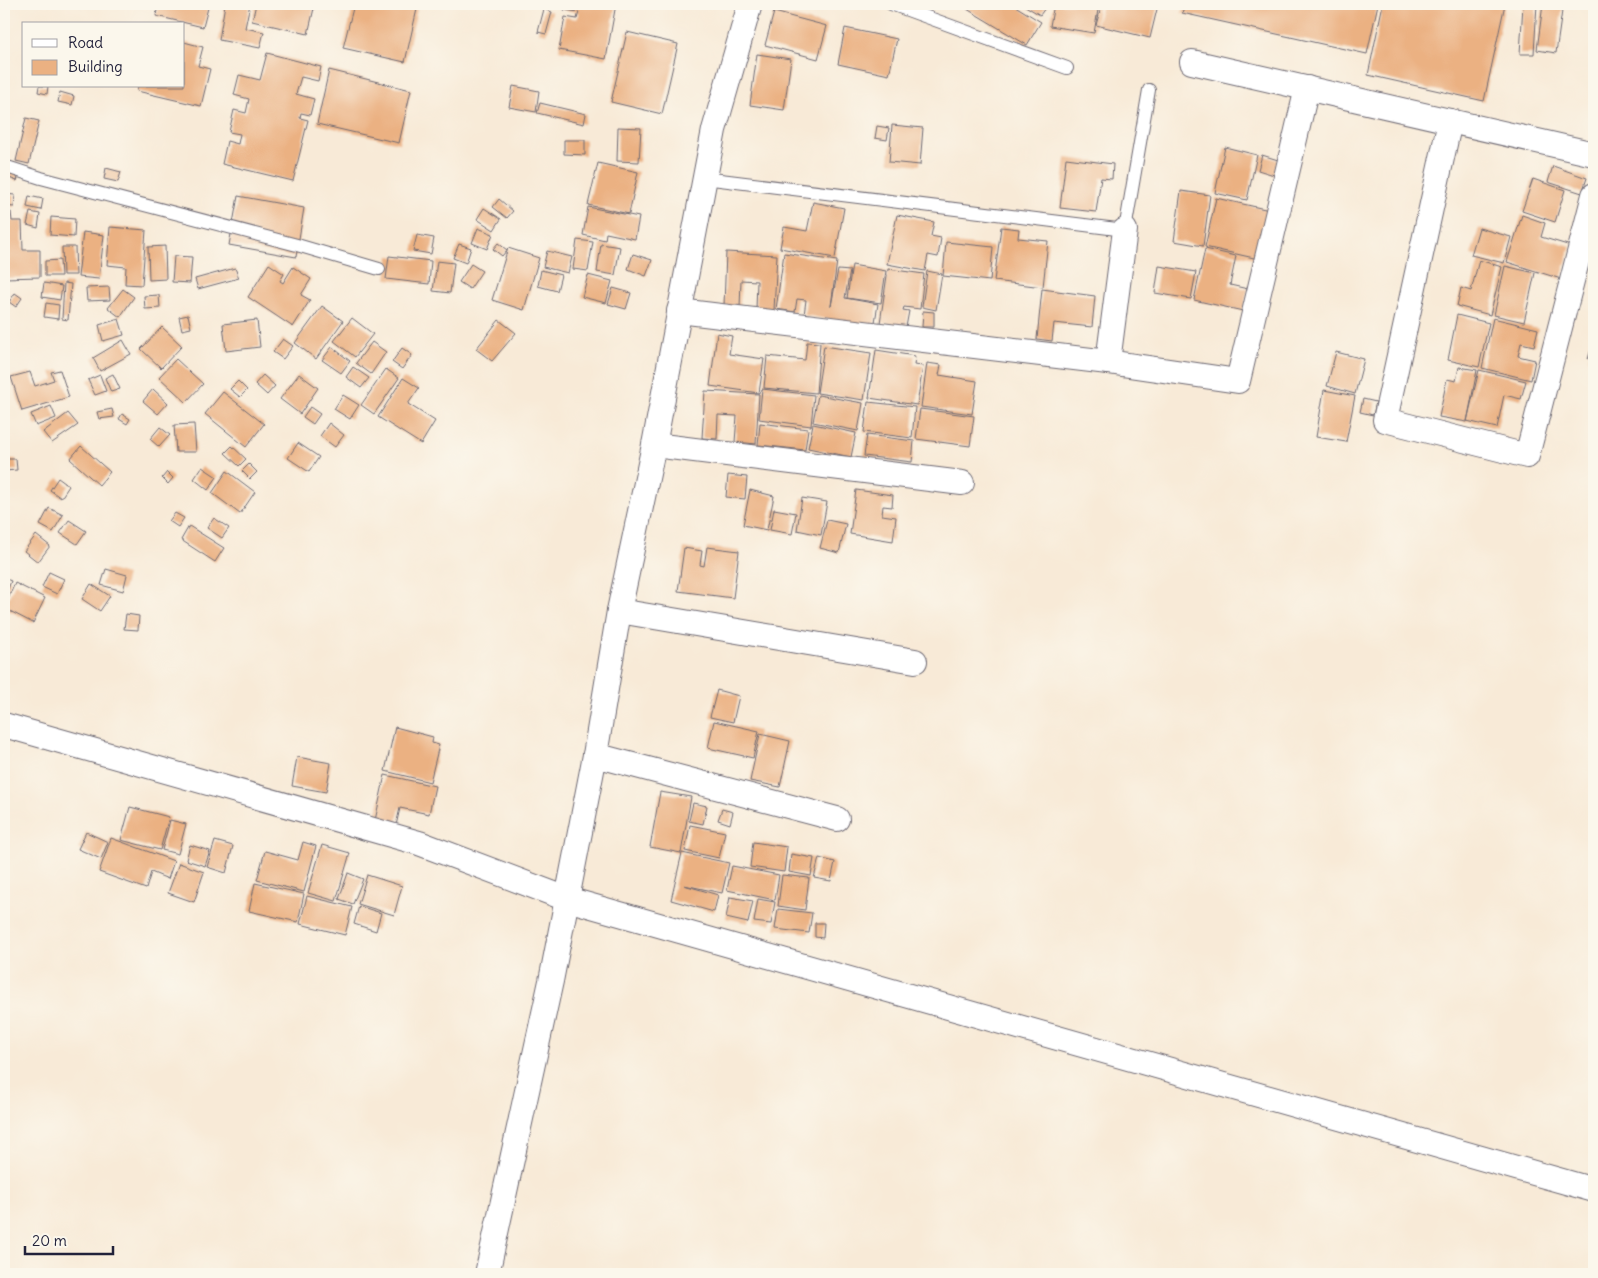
<svg xmlns="http://www.w3.org/2000/svg" width="1598" height="1278" font-family="Delius,sans-serif">
  <style>
    .building { fill: #ebb182 }
    .lines { fill: none; stroke-linecap: round; stroke-linejoin: round }
    .service-casing { stroke: #6d6872; stroke-width: 14 }
    .minor-casing { stroke: #6d6872; stroke-width: 26 }
    .service { stroke: #fff; stroke-width: 12 }
    .minor { stroke: #fff; stroke-width: 24 }
  </style>
  <rect width="100%" height="100%" fill="#fbf7ec"/>
  <filter id="ink" filterUnits="userSpaceOnUse"><feTurbulence type="fractalNoise" baseFrequency=".02" numOctaves="2"/><feDisplacementMap in="SourceGraphic" scale="10" xChannelSelector="R" yChannelSelector="G"/><feConvolveMatrix kernelMatrix="1 2 1 2 8 2 1 2 1" color-interpolation-filters="sRGB"/></filter>
  <filter id="wash" filterUnits="userSpaceOnUse"><feTurbulence type="fractalNoise" baseFrequency=".0096" numOctaves="4" result="noise"/><feDisplacementMap in="SourceGraphic" scale="20" xChannelSelector="R" yChannelSelector="G"/><feGaussianBlur stdDeviation="1.12" result="paint"/><feColorMatrix in="noise" values="0 0 0 0 0 0 0 0 0 0 0 0 0 0 0 0 0 1.4 0 .05"/><feComposite in="paint" operator="in"/></filter>
  <g filter="url(#wash)">
    <rect width="100%" height="100%" fill="#f8ead7"/>
    <g id="blocks">
      <g class="building">
        <polygon points="158,4 209,4 203,27 156,16"/>
        <polygon points="225,4 250,4 245,28 264,32 260,48 219,40"/>
        <polygon points="256,4 315,4 308,34 252,21"/>
        <polygon points="354,4 394,4 417,9 405,62 343,48"/>
        <polygon points="565,4 616,4 606,59 559,50 565,17 577,19 579,12 564,10"/>
        <polygon points="970,4 1012,4 1041,22 1027,45 967,9"/>
        <polygon points="1022,4 1048,4 1040,15"/>
        <polygon points="1054,4 1099,4 1094,33 1050,26"/>
        <polygon points="1102,4 1158,5 1150,38 1096,25"/>
        <polygon points="1185,4 1378,4 1367,54 1182,13"/>
        <polygon points="1383,4 1505,4 1484,101 1368,75"/>
        <polygon points="1523,4 1537,4 1534,54 1520,54"/>
        <polygon points="1543,4 1563,4 1556,53 1537,50"/>
        <polygon points="544,9 552,12 546,34 538,32"/>
        <polygon points="774,12 827,26 818,59 765,45"/>
        <polygon points="845,28 897,39 889,75 838,64"/>
        <polygon points="627,32 678,44 662,114 611,102"/>
        <polygon points="184,42 203,47 198,66 210,69 201,106 137,91 138,86 184,86"/>
        <polygon points="267,53 321,67 318,81 301,77 296,94 314,99 310,115 301,113 300,118 308,120 293,181 222,164 227,141 238,144 240,134 229,132 234,110 246,113 249,99 234,95 239,75 260,80"/>
        <polygon points="757,54 791,59 784,110 750,105"/>
        <polygon points="329,70 411,90 399,143 317,124"/>
        <polygon points="39,86 48,86 47,94 38,92"/>
        <polygon points="513,86 539,91 536,112 509,107"/>
        <polygon points="60,92 74,96 72,105 58,102"/>
        <polygon points="540,103 586,114 584,124 537,113"/>
        <polygon points="26,118 39,121 29,164 16,161"/>
        <polygon points="892,125 923,128 920,165 889,162"/>
        <polygon points="877,126 889,128 887,140 875,138"/>
        <polygon points="618,127 641,128 639,162 617,161"/>
        <polygon points="564,140 585,140 585,155 564,154"/>
        <polygon points="1225,147 1257,155 1247,200 1215,193"/>
        <polygon points="1262,155 1278,160 1274,175 1258,170"/>
        <polygon points="1066,158 1113,164 1112,179 1101,178 1096,212 1060,208"/>
        <polygon points="598,163 638,172 629,214 588,205"/>
        <polygon points="4,165 20,171 17,181 4,176"/>
        <polygon points="1553,166 1587,178 1582,193 1548,182"/>
        <polygon points="106,168 121,172 118,182 104,179"/>
        <polygon points="1533,179 1565,190 1555,222 1522,211"/>
        <polygon points="1181,191 1210,195 1203,246 1174,241"/>
        <polygon points="4,194 15,195 14,207 4,206"/>
        <polygon points="29,196 43,199 41,210 27,207"/>
        <polygon points="238,196 304,208 296,257 229,245"/>
        <polygon points="1216,198 1274,211 1263,260 1205,247"/>
        <polygon points="499,199 513,211 507,218 493,207"/>
        <polygon points="813,202 844,208 835,258 780,248 784,227 807,231"/>
        <polygon points="588,207 639,217 635,239 606,233 605,240 583,235"/>
        <polygon points="484,208 501,219 494,230 477,219"/>
        <polygon points="4,212 11,212 12,221 22,221 23,250 40,250 40,277 4,278"/>
        <polygon points="30,212 40,214 38,228 27,225"/>
        <polygon points="897,215 934,222 931,236 941,238 938,257 928,255 925,271 887,264"/>
        <polygon points="1522,215 1545,223 1541,237 1571,246 1561,279 1507,262"/>
        <polygon points="51,217 75,219 74,237 50,235"/>
        <polygon points="110,227 146,230 142,285 125,284 126,267 107,265"/>
        <polygon points="1001,227 1019,229 1018,238 1048,241 1043,287 994,281"/>
        <polygon points="478,228 493,234 487,249 472,243"/>
        <polygon points="1479,228 1511,237 1504,263 1471,255"/>
        <polygon points="83,232 104,235 99,279 78,277"/>
        <polygon points="417,235 434,238 431,254 413,251"/>
        <polygon points="577,240 593,242 588,271 573,269"/>
        <polygon points="946,242 993,247 990,281 943,276"/>
        <polygon points="498,243 507,250 502,256 493,249"/>
        <polygon points="459,244 471,248 466,263 453,258"/>
        <polygon points="601,244 620,247 615,275 597,272"/>
        <polygon points="165,246 166,279 149,280 148,247"/>
        <polygon points="62,247 75,247 76,275 63,275"/>
        <polygon points="508,248 539,258 524,310 492,300"/>
        <polygon points="1205,249 1236,256 1230,285 1248,289 1243,311 1194,300"/>
        <polygon points="547,251 572,257 568,273 543,267"/>
        <polygon points="726,252 777,255 774,310 756,309 757,281 741,280 740,307 724,306"/>
        <polygon points="784,253 837,261 831,306 838,270 850,271 845,298 878,304 874,328 804,315 806,300 797,299 795,312 776,309"/>
        <polygon points="633,254 652,260 646,276 628,269"/>
        <polygon points="174,256 192,257 190,283 172,282"/>
        <polygon points="389,256 431,261 429,284 386,279"/>
        <polygon points="60,260 61,276 45,276 45,261"/>
        <polygon points="1479,260 1502,267 1490,315 1457,306 1461,288 1471,291"/>
        <polygon points="437,261 454,263 450,293 433,291"/>
        <polygon points="269,264 284,274 280,281 283,283 293,267 311,279 301,295 310,300 293,327 248,297"/>
        <polygon points="471,264 482,271 470,289 459,282"/>
        <polygon points="852,265 886,271 881,303 847,298"/>
        <polygon points="1159,266 1196,272 1191,299 1155,293"/>
        <polygon points="1505,266 1535,273 1524,322 1494,315"/>
        <polygon points="235,268 239,278 198,289 195,279"/>
        <polygon points="888,269 924,274 920,309 904,307 903,310 909,311 906,327 880,323"/>
        <polygon points="541,270 561,275 557,291 538,286"/>
        <polygon points="927,271 942,274 936,310 922,307"/>
        <polygon points="588,275 612,281 606,303 582,297"/>
        <polygon points="44,283 62,286 60,300 42,297"/>
        <polygon points="64,283 71,284 68,320 62,319"/>
        <polygon points="109,287 110,300 87,301 86,288"/>
        <polygon points="613,288 631,293 626,309 608,304"/>
        <polygon points="123,289 134,297 120,317 108,308"/>
        <polygon points="1042,289 1095,296 1092,327 1054,323 1052,341 1037,339"/>
        <polygon points="15,293 22,298 16,307 9,302"/>
        <polygon points="159,295 160,308 145,309 144,296"/>
        <polygon points="46,303 59,305 58,319 44,317"/>
        <polygon points="322,306 343,321 316,359 295,343"/>
        <polygon points="923,311 934,312 934,327 922,327"/>
        <polygon points="188,315 191,328 182,330 179,317"/>
        <polygon points="1457,315 1489,323 1479,367 1448,360"/>
        <polygon points="352,318 373,334 355,357 334,341"/>
        <polygon points="1493,318 1538,329 1534,346 1521,343 1518,356 1535,360 1531,380 1482,368"/>
        <polygon points="119,319 124,335 103,341 99,325"/>
        <polygon points="257,320 260,347 226,351 223,324"/>
        <polygon points="499,320 516,333 492,361 476,349"/>
        <polygon points="162,327 182,346 161,368 141,349"/>
        <polygon points="717,333 732,336 729,354 764,359 759,393 710,386"/>
        <polygon points="283,339 293,346 283,359 273,352"/>
        <polygon points="1594,339 1594,361 1588,359"/>
        <polygon points="123,340 131,354 100,371 93,358"/>
        <polygon points="372,342 386,352 371,374 356,363"/>
        <polygon points="807,342 820,343 816,393 764,388 767,356 805,360"/>
        <polygon points="824,346 871,353 864,400 817,393"/>
        <polygon points="332,347 350,361 341,373 322,360"/>
        <polygon points="402,348 412,355 402,369 392,362"/>
        <polygon points="876,350 915,356 914,365 923,366 917,405 869,398"/>
        <polygon points="1336,352 1364,359 1355,394 1327,386"/>
        <polygon points="176,359 203,384 186,402 159,377"/>
        <polygon points="927,363 941,365 939,375 977,381 972,414 921,407"/>
        <polygon points="353,367 369,378 361,388 346,377"/>
        <polygon points="1459,367 1477,370 1467,422 1439,417 1447,379 1456,381"/>
        <polygon points="386,369 399,378 374,414 361,405"/>
        <polygon points="60,370 69,397 22,411 11,377 30,372 35,386 54,380 51,372"/>
        <polygon points="1479,370 1526,381 1521,399 1504,395 1497,428 1467,421"/>
        <polygon points="113,374 120,389 111,392 105,378"/>
        <polygon points="299,374 318,388 300,414 280,399"/>
        <polygon points="100,375 106,391 95,395 88,380"/>
        <polygon points="263,375 275,386 267,395 255,384"/>
        <polygon points="403,378 419,388 408,404 435,421 421,444 378,417"/>
        <polygon points="238,381 247,390 240,397 230,389"/>
        <polygon points="153,389 168,403 158,414 143,401"/>
        <polygon points="762,389 814,395 811,426 759,419"/>
        <polygon points="1324,390 1355,396 1346,442 1316,437"/>
        <polygon points="705,391 759,394 756,444 735,442 737,416 718,415 717,439 702,438"/>
        <polygon points="223,392 264,424 246,447 205,414"/>
        <polygon points="343,395 359,405 350,419 334,409"/>
        <polygon points="818,395 863,403 858,431 813,422"/>
        <polygon points="4,397 8,397 6,424 4,424"/>
        <polygon points="1363,399 1376,402 1373,415 1360,412"/>
        <polygon points="868,402 915,407 912,438 864,432"/>
        <polygon points="51,406 56,418 36,426 31,414"/>
        <polygon points="310,407 320,414 313,424 303,417"/>
        <polygon points="112,409 114,417 99,419 97,412"/>
        <polygon points="920,409 974,416 970,446 916,439"/>
        <polygon points="68,413 78,425 52,443 43,432"/>
        <polygon points="122,414 130,419 127,424 119,419"/>
        <polygon points="329,423 344,435 335,447 320,436"/>
        <polygon points="760,423 808,429 805,450 758,445"/>
        <polygon points="194,424 196,452 176,452 174,425"/>
        <polygon points="813,424 856,433 851,457 808,448"/>
        <polygon points="160,427 170,435 159,447 150,439"/>
        <polygon points="867,435 914,441 912,462 864,456"/>
        <polygon points="298,443 319,457 309,472 288,458"/>
        <polygon points="81,446 110,472 99,485 70,459"/>
        <polygon points="232,446 246,459 239,466 225,453"/>
        <polygon points="4,459 16,459 17,470 4,471"/>
        <polygon points="249,464 257,472 250,479 242,471"/>
        <polygon points="202,467 217,477 208,490 194,479"/>
        <polygon points="227,471 255,492 240,514 212,493"/>
        <polygon points="167,472 173,478 168,484 162,478"/>
        <polygon points="728,475 747,477 745,499 726,497"/>
        <polygon points="58,478 69,486 61,498 50,490"/>
        <polygon points="750,490 774,496 767,530 743,525"/>
        <polygon points="856,490 893,495 892,507 883,506 882,515 896,517 893,541 850,534"/>
        <polygon points="802,498 827,502 821,535 797,530"/>
        <polygon points="49,508 63,515 53,532 40,525"/>
        <polygon points="774,509 796,513 792,534 770,530"/>
        <polygon points="175,513 184,518 178,527 169,521"/>
        <polygon points="214,518 229,528 222,538 207,528"/>
        <polygon points="69,520 86,531 77,544 60,533"/>
        <polygon points="827,520 846,524 839,553 820,548"/>
        <polygon points="189,526 224,548 215,562 181,540"/>
        <polygon points="36,535 50,546 38,562 24,551"/>
        <polygon points="707,547 739,551 733,598 678,591 684,548 702,551 700,565 704,566"/>
        <polygon points="106,569 127,575 123,591 101,585"/>
        <polygon points="49,572 64,579 57,594 42,587"/>
        <polygon points="4,578 11,581 8,589 4,587"/>
        <polygon points="15,583 45,598 33,623 4,608"/>
        <polygon points="91,584 110,596 100,611 82,599"/>
        <polygon points="126,614 139,616 138,630 124,629"/>
        <polygon points="717,690 739,696 733,722 710,717"/>
        <polygon points="714,721 759,731 753,758 708,748"/>
        <polygon points="395,727 433,737 432,743 439,745 430,782 385,771"/>
        <polygon points="760,734 790,741 780,787 750,781"/>
        <polygon points="297,757 331,763 326,792 292,786"/>
        <polygon points="385,775 435,786 429,814 400,808 395,830 374,825"/>
        <polygon points="660,792 691,797 681,853 650,847"/>
        <polygon points="693,803 707,806 703,824 689,821"/>
        <polygon points="130,807 169,817 160,850 121,840"/>
        <polygon points="722,809 733,812 730,824 718,820"/>
        <polygon points="170,820 186,824 178,854 162,850"/>
        <polygon points="690,825 725,832 719,858 685,851"/>
        <polygon points="86,832 108,842 101,859 78,849"/>
        <polygon points="111,838 174,861 168,879 151,872 146,889 99,872"/>
        <polygon points="215,841 233,846 226,873 207,867"/>
        <polygon points="303,842 316,846 304,892 257,880 265,851 298,860"/>
        <polygon points="753,842 787,847 784,872 750,867"/>
        <polygon points="190,845 210,851 205,866 186,860"/>
        <polygon points="322,845 350,853 336,901 308,893"/>
        <polygon points="682,853 729,863 722,893 684,885 718,895 714,912 671,900"/>
        <polygon points="791,854 814,858 811,876 789,872"/>
        <polygon points="819,858 835,862 831,881 814,878"/>
        <polygon points="179,863 204,872 194,902 168,893"/>
        <polygon points="732,866 779,875 775,900 727,890"/>
        <polygon points="348,873 363,879 353,904 339,899"/>
        <polygon points="367,875 402,886 394,915 358,904"/>
        <polygon points="782,875 809,878 805,910 778,906"/>
        <polygon points="255,883 304,894 298,922 249,911"/>
        <polygon points="307,896 352,907 345,935 300,924"/>
        <polygon points="730,897 753,901 748,923 726,918"/>
        <polygon points="758,899 775,902 771,924 754,922"/>
        <polygon points="359,906 381,913 376,931 354,924"/>
        <polygon points="778,909 812,913 809,933 775,929"/>
        <polygon points="815,923 824,923 823,938 815,937"/>
      </g>
    </g>
  </g>
  <g filter="url(#ink)">
    <use href="#blocks" fill-opacity="0" stroke="#6d6872" stroke-width="1"/>
    <g class="lines">
      <defs>
        <g id="service">
          <polyline points="891,4 1067,68"/>
          <polyline points="4,166 41,178 297,245 379,269"/>
          <polyline points="704,178 1125,230 1149,90"/>
        </g>
        <g id="minor">
          <polyline points="1192,62 1594,154"/>
          <polyline points="1450,121 1385,420 1527,456 1594,195"/>
          <polyline points="1125,230 1108,362 1238,381 1307,88"/>
          <polyline points="679,311 1108,362"/>
          <polyline points="654,445 962,483"/>
          <polyline points="619,611 915,661"/>
          <polyline points="4,725 419,843 567,899 1594,1190"/>
          <polyline points="595,755 837,819"/>
          <polyline points="487,1274 551,981 595,755 619,611 654,445 714,130 750,4"/>
        </g>
      </defs>
      <use href="#service" class="service-casing"/>
      <use href="#minor" class="minor-casing"/>
      <use href="#service" class="service"/>
      <use href="#minor" class="minor"/>
    </g>
  </g>
  <rect width="1598" height="1278" fill="none" stroke="#fbf7ec" stroke-width="20"/>
  <rect x="22" y="22" width="162" height="65" fill="#fbf7ec" stroke="#a4a2a5"/>
  <rect x="32" y="39" width="25" height="8" fill="#ffffff" stroke="#a4a2a5"/>
  <text x="68" y="48" font-size="15" fill="#22223b">Road</text>
  <rect x="32" y="60" width="25" height="15" fill="#ebb182" stroke="#a4a2a5"/>
  <text x="68" y="72" font-size="15" fill="#22223b">Building</text>
  <path d="M25 1246v8h88v-8" fill="none" stroke="#22223b" stroke-width="2.5"/>
  <text x="32" y="1246" font-size="15" fill="#22223b" stroke="#fbf7ec" stroke-width="4" paint-order="stroke">20 m</text>
</svg>
